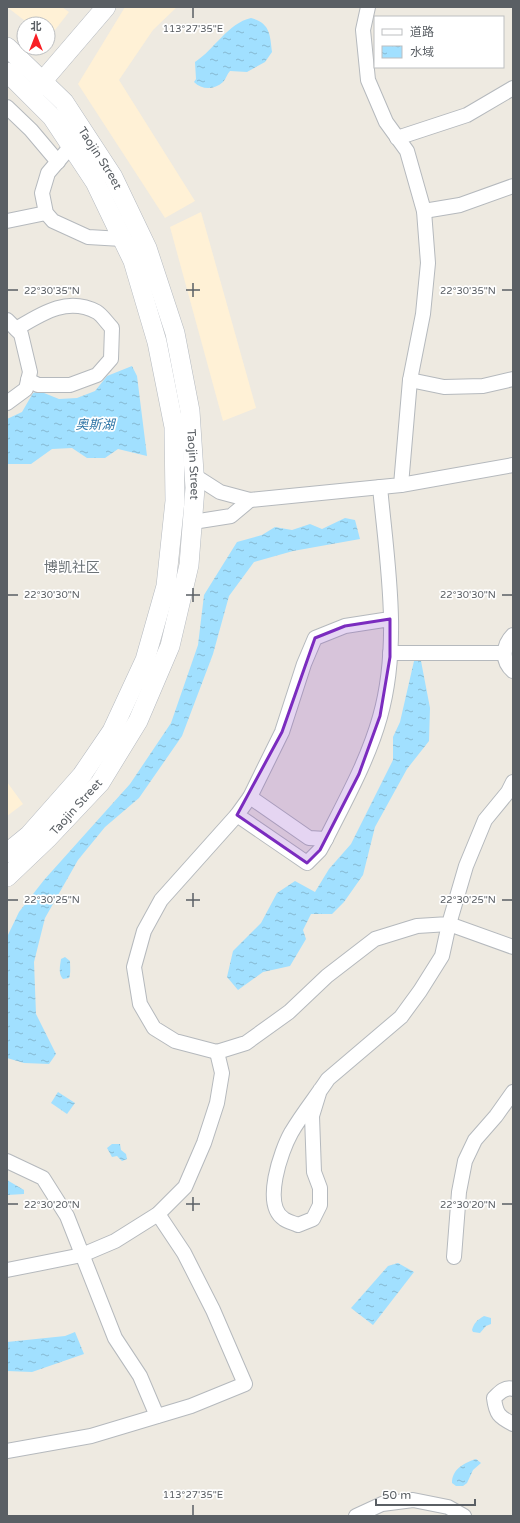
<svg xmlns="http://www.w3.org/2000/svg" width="520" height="1523" font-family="'Varela Round','Noto Sans SC',sans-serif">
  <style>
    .commercial { fill: #fff1d6 }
    .water { fill: url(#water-ripples) }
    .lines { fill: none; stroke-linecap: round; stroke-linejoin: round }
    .street-casing { stroke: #b5b9bd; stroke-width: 16 }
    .secondary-casing { stroke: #b5bac0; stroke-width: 20 }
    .street { stroke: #fff; stroke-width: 14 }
    .secondary { stroke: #fff; stroke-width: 19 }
    .marked { fill: #7b2cbf; fill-opacity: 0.2; stroke: #7b2cbf; stroke-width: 3; stroke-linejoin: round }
    .ticks { fill: none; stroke: #5a5f64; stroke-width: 1.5 }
    .labels { text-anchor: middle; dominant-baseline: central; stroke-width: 3.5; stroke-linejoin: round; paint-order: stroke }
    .street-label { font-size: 12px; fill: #5a5f64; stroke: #fff }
    .water-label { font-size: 13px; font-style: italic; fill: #3177a7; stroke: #fff }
    .quarter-label { font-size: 14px; fill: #6b7276; stroke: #fff }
    .ticks-label { font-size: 10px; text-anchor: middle; fill: #5a5f64; stroke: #fff; stroke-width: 3.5; stroke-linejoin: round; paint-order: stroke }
  </style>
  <defs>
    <pattern id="water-ripples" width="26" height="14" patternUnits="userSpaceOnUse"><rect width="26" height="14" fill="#a1e0ff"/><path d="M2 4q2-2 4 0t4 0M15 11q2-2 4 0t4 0" fill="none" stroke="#86b9d2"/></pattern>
  </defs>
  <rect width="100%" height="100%" fill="#eeeae1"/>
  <g class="commercial">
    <polygon points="7,7 62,7 69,12 48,39 48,24 29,24"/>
    <polygon points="125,7 177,7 153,30 119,80 195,201 165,218 78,84"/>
    <polygon points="201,212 256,408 223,421 170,227"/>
    <polygon points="7,782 23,804 7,816"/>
  </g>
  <g class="water">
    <path d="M 251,18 C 270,23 270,34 272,52 L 265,62 L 247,72 L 230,71 C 227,74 226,79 223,82 C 214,90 202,90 194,82 L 196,79 L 195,62 C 214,50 228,23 251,18 Z"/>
    <polygon points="132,366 137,376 147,456 118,449 105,458 87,458 72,448 52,449 31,464 7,464 7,419 22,412 33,393 39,391 59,399 77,398 95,391 107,376"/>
    <polygon points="345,518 355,520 360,539 293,551 254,562 229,596 213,654 182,736 139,798 105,827 78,860 45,918 34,962 36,1014 56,1054 49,1064 24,1063 7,1058 7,937 19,912 44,880 130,784 171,723 198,645 204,595 237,542 262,535 275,527 292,530 310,524 322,529"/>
    <polygon points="414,661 421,661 430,708 429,741 407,769 375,827 363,875 344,902 332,914 311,914 303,930 306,939 290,966 263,972 238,990 227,977 233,951 261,923 277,893 295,881 315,892 329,869 351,844 393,760 393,737 400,722"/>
    <path d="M 65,957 L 70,961 C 70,966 71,974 69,978 L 63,979 C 58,974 60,966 61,959 Z"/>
    <polygon points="58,1092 75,1103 67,1114 51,1103"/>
    <polygon points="112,1144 120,1144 121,1150 126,1154 127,1159 122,1161 117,1156 112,1157 107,1148"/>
    <polygon points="7,1180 24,1190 24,1194 7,1195"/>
    <polygon points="398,1263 414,1272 373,1325 351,1308 388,1266"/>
    <path d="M 484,1316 L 491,1318 L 491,1324 L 486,1326 L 480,1333 L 473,1332 L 472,1330 C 474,1323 477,1320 484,1316 Z"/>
    <polygon points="75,1332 84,1354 32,1372 7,1371 7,1342 65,1336"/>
    <path d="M 476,1459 L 481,1463 L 473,1470 L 467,1483 L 463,1486 L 456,1486 L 452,1483 C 452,1469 464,1463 476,1459 Z"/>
  </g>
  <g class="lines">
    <defs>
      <g id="street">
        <polyline points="7,107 31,130 58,162"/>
        <polyline points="397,138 467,115 513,88"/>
        <polyline points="71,146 48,173 42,193 46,213 53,221 88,237 122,239"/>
        <polyline points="424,211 460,205 513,186"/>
        <polyline points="7,221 46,213"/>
        <polyline points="7,320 21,334 30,372 26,389 7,403"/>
        <path d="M 16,329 C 41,314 67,296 97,312 C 102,315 107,323 112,328 L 111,359 L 97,375 L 70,385 L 38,385 L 28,380"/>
        <polyline points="410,380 444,387 483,386 513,379"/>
        <polyline points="195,476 220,492 250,500 401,485 410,380 423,314 428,263 424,211 407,151 386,122 368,80 363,30 368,7"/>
        <polyline points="401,485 513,465"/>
        <path d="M 380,487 C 387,562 401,643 380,717 C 368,760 346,799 326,839 L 309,838 L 250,797 L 282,732 L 304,664 L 315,638 L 345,626 L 390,619"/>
        <polyline points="193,522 231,516 250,500"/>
        <path d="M 513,635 C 503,645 501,661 513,671"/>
        <polyline points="390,653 504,653"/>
        <polyline points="250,797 237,815 307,863 320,850 326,839"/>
        <polyline points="237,815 161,900 144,931 134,967 140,1004 154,1028 175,1041 217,1052 246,1043 289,1012 327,976 375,939 417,926 449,924 466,866 485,820 508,792 513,782"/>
        <path d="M 320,1090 L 312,1116 L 314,1172 L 320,1188 L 320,1205 L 313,1219 L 298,1225 C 294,1223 288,1222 284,1219 C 262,1205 281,1151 291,1133 C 302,1114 316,1097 328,1079 L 401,1017 L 420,991 L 442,956 L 449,924 L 513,947"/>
        <polyline points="7,1161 43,1178 67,1216 115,1338 140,1376 157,1416"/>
        <polyline points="454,1257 459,1192 465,1161 475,1140 496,1116 513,1092"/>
        <polyline points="7,1270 82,1255 115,1241 158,1214 185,1187 204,1143 217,1103 222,1073 217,1052"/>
        <path d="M 513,1389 C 505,1386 499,1393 494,1398 C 496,1414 499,1417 513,1424"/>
        <polyline points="7,1451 91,1436 191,1406 245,1384 213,1310 184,1253 158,1214"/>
        <polyline points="356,1516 382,1504 413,1500 448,1507 464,1516"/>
      </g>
      <g id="secondary">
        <path id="s1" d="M 7,47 L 64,102 L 113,177 L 147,248 L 175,333 L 190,411 L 195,488 L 189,565 L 170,646 L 138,721 L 100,783 L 49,837 L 7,877"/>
        <polyline points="7,72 52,117 95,182 133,261 157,342 174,427 175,501 166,586 145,660 112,731 82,775 29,835 7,853"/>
        <polyline points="34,91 106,7"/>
      </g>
    </defs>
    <use href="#street" class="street-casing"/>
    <use href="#secondary" class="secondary-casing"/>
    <use href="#street" class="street"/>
    <use href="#secondary" class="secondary"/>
  </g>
  <path class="marked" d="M 390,619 L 390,657 L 380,716 L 359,774 L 320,850 L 307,863 L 237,815 L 282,732 L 315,638 L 345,626 Z"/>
  <path class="ticks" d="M 193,8 L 193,18M 193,283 L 193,297M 8,290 L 18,290M 186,290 L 200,290M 502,290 L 512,290M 193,588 L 193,602M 8,595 L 18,595M 186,595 L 200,595M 502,595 L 512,595M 193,893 L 193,907M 8,900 L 18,900M 186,900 L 200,900M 502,900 L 512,900M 193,1197 L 193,1211M 8,1204 L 18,1204M 186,1204 L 200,1204M 502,1204 L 512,1204M 193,1505 L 193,1515"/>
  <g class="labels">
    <g class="street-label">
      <text stroke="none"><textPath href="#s1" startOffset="146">Taojin Street</textPath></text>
      <text stroke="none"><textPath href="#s1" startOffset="470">Taojin Street</textPath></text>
      <text transform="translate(76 807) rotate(-48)">Taojin Street</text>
    </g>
    <g class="water-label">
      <text x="95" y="425">奥斯湖</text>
    </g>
    <g class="quarter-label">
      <text x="72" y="567">博凯社区</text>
    </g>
  </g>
  <g class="ticks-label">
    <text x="193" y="32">113°27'35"E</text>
    <text x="52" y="294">22°30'35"N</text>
    <text x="468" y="294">22°30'35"N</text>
    <text x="52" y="598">22°30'30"N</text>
    <text x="468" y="598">22°30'30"N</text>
    <text x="52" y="903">22°30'25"N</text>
    <text x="468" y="903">22°30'25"N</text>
    <text x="52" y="1208">22°30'20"N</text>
    <text x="468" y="1208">22°30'20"N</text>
    <text x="193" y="1498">113°27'35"E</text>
  </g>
  <rect width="520" height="1523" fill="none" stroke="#5a5f64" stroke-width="16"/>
  <rect x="374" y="16" width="130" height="52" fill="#ffffff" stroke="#bdbfc1"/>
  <rect x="382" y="29" width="20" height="6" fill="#ffffff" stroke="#bdbfc1"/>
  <text x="410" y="36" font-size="12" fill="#5a5f64">道路</text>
  <rect x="382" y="46" width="20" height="12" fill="url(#water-ripples)" stroke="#bdbfc1"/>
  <text x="410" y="56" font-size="12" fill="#5a5f64">水域</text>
  <g transform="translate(36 36)"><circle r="19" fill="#ffffff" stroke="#bdbfc1"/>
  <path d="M0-3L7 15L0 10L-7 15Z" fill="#f81e24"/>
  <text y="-6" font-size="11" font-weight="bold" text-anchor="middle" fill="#5a5f64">北</text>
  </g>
  <path d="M376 1499v6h99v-6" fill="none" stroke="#5a5f64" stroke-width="2"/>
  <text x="382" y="1499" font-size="12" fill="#5a5f64" stroke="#ffffff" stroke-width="3" paint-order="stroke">50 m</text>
</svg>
